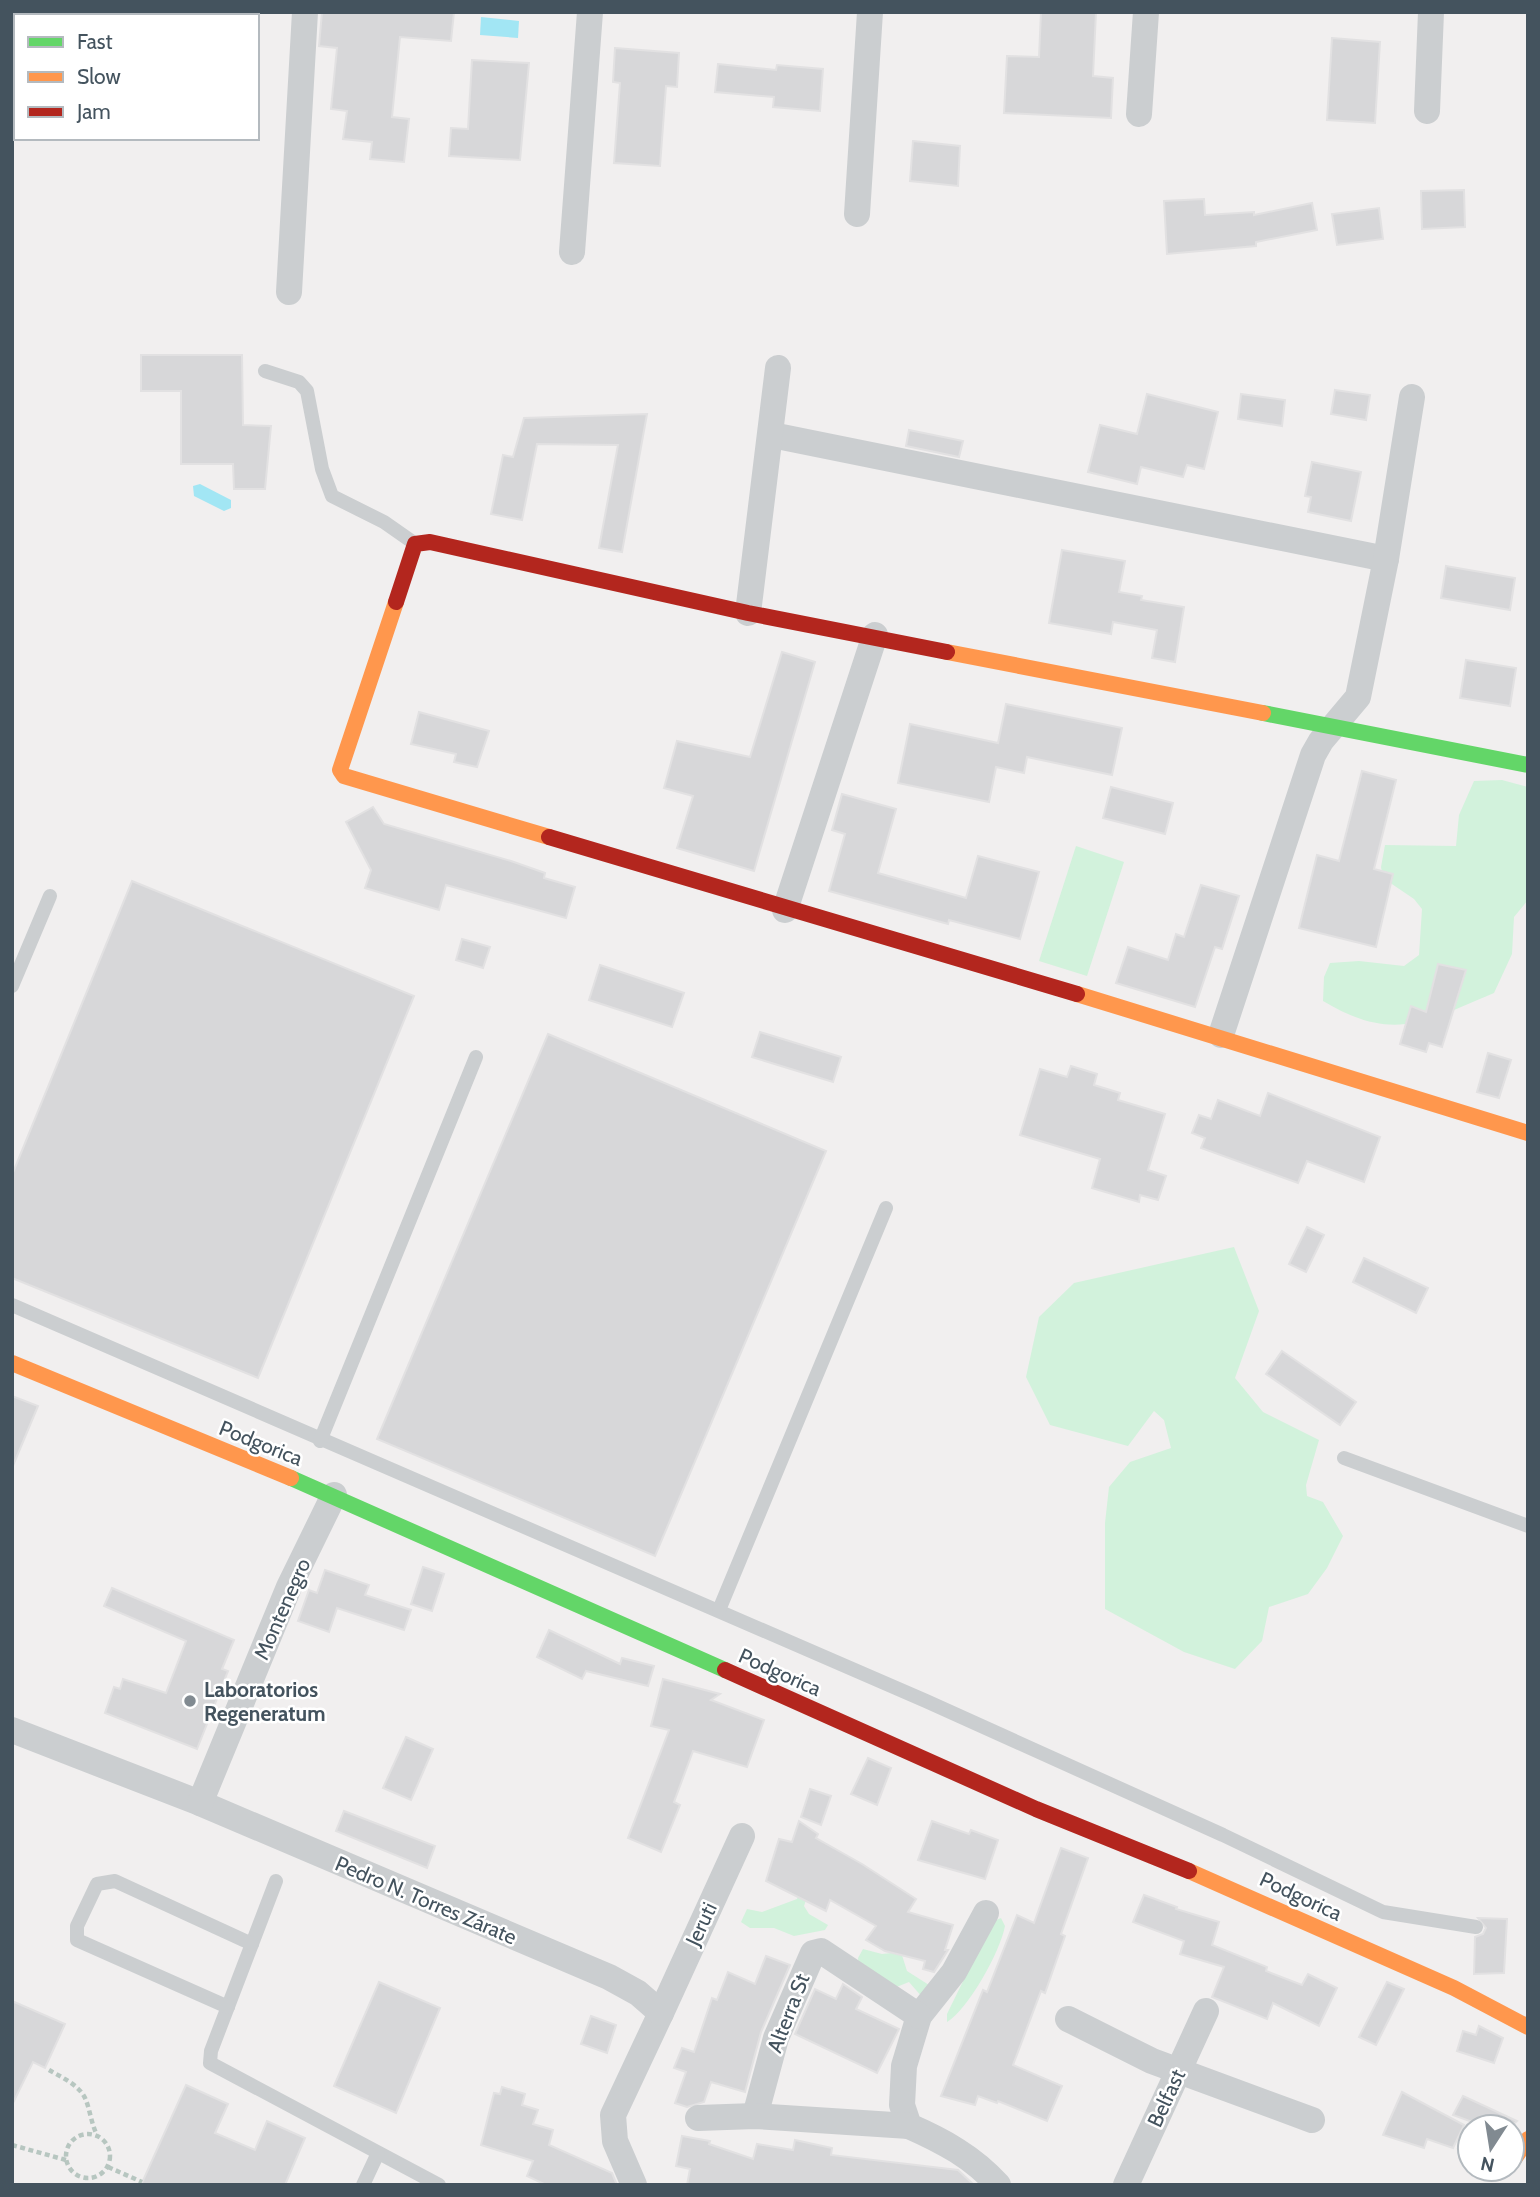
<svg xmlns="http://www.w3.org/2000/svg" width="1540" height="2197" font-family="Cabin,sans-serif">
  <style>
    .green { fill: #d2f2dc }
    .water { fill: #a2e6f4 }
    .building { fill: #d7d7d9; stroke: #e2e1e2; stroke-width: 2 }
    .lines { fill: none; stroke-linecap: round; stroke-linejoin: round }
    .path { stroke: #b7c6c0; stroke-width: 4.5; stroke-dasharray: 5 3.5; stroke-linecap: butt }
    .lane { stroke: #cbced0; stroke-width: 14 }
    .street { stroke: #cbced0; stroke-width: 26 }
    .fast { stroke: #63d668; stroke-width: 16 }
    .slow { stroke: #ff974d; stroke-width: 16 }
    .jam { stroke: #b3261e; stroke-width: 16 }
    .poi-dot { fill: #818a91; stroke: #fff; stroke-width: 2.5 }
    .labels { text-anchor: middle; dominant-baseline: central; stroke-width: 5; stroke-linejoin: round; paint-order: stroke }
    .street-label { font-size: 21px; fill: #44535e; stroke: #fff }
    .poi-label { font-size: 21px; font-weight: bold; fill: #44535e; stroke: #fff; text-anchor: start }
  </style>
  <rect width="100%" height="100%" fill="#f1efef"/>
  <g class="green">
    <path d="M 1502,780 L 1528,787 L 1528,900 L 1514,917 L 1512,954 L 1494,993 C 1425,1022 1393,1043 1323,1001 L 1324,977 L 1330,963 L 1359,961 L 1404,966 L 1419,955 L 1422,909 L 1414,899 L 1383,878 L 1381,867 L 1385,845 L 1456,846 L 1459,815 L 1474,781 Z"/>
    <polygon points="1076,846 1124,862 1087,976 1039,961"/>
    <polygon points="1234,1247 1259,1311 1235,1378 1263,1412 1319,1440 1306,1485 1307,1496 1323,1502 1343,1536 1327,1568 1308,1594 1269,1607 1262,1641 1235,1669 1184,1652 1105,1609 1105,1523 1109,1487 1130,1462 1171,1448 1164,1420 1154,1411 1128,1446 1050,1425 1026,1377 1039,1317 1074,1283"/>
    <polygon points="799,1894 806,1900 804,1906 809,1914 828,1925 825,1930 794,1936 774,1928 750,1928 741,1922 747,1909 762,1912 797,1899"/>
    <path d="M 1001,1918 L 1005,1926 C 1000,1952 969,2008 947,2022 L 947,2014 L 992,1922 Z"/>
    <polygon points="863,1949 882,1954 901,1952 907,1971 929,1985 923,1998 909,1982 894,1988 859,1969 858,1958"/>
  </g>
  <g class="water">
    <polygon points="481,17 519,21 518,38 480,35"/>
    <polygon points="200,484 231,500 231,508 224,511 194,496 193,486"/>
  </g>
  <g class="building">
    <polygon points="322,12 454,12 451,41 400,37 392,117 409,119 404,162 370,159 372,142 343,139 347,111 331,109 337,48 319,46"/>
    <polygon points="1041,12 1096,12 1093,76 1113,78 1111,118 1004,113 1007,56 1039,57"/>
    <polygon points="1332,38 1380,42 1375,123 1327,120"/>
    <polygon points="615,48 679,53 677,87 666,86 660,166 614,163 620,83 613,82"/>
    <polygon points="472,60 529,63 520,160 449,156 451,128 468,129"/>
    <polygon points="718,64 776,70 777,65 823,69 820,111 773,107 774,97 715,92"/>
    <polygon points="913,141 960,146 958,186 910,181"/>
    <polygon points="1464,190 1465,227 1422,229 1421,191"/>
    <polygon points="1204,199 1205,215 1254,212 1254,215 1312,203 1317,230 1256,242 1256,246 1167,254 1164,201"/>
    <polygon points="1379,208 1383,239 1337,245 1332,214"/>
    <polygon points="141,355 242,355 243,425 271,426 265,489 234,489 233,464 181,464 181,391 141,391"/>
    <polygon points="1335,390 1370,395 1366,420 1331,414"/>
    <polygon points="1147,394 1218,412 1204,469 1187,465 1183,477 1141,467 1137,484 1088,472 1100,425 1137,434"/>
    <polygon points="1241,394 1285,400 1282,426 1238,419"/>
    <polygon points="647,414 622,552 599,548 618,445 537,444 522,520 491,514 503,455 513,457 524,418"/>
    <polygon points="909,430 963,441 959,457 906,446"/>
    <polygon points="1312,462 1361,472 1351,521 1308,512 1311,497 1305,496"/>
    <polygon points="1062,550 1125,561 1119,592 1142,596 1141,600 1184,607 1175,662 1152,658 1157,630 1113,622 1111,634 1049,623"/>
    <polygon points="1446,566 1515,578 1510,610 1441,598"/>
    <polygon points="782,652 815,662 754,871 677,848 693,796 664,788 677,741 750,757"/>
    <polygon points="1466,660 1516,668 1510,706 1460,698"/>
    <polygon points="1006,704 1122,728 1112,775 1027,757 1024,773 996,767 989,802 898,783 910,724 998,743"/>
    <polygon points="419,712 489,731 477,767 454,762 456,754 411,744"/>
    <polygon points="1362,771 1396,780 1374,869 1393,874 1376,947 1299,928 1317,855 1339,861"/>
    <polygon points="1111,787 1173,803 1165,834 1103,818"/>
    <polygon points="842,794 896,809 878,873 966,898 978,856 1039,872 1020,939 949,920 948,924 829,891 845,834 832,830"/>
    <polygon points="373,807 384,824 511,861 545,873 544,878 575,887 566,918 446,885 439,910 365,888 371,870 346,822"/>
    <polygon points="132,881 414,996 258,1378 12,1278 12,1175"/>
    <polygon points="1201,885 1239,896 1222,949 1215,947 1195,1007 1116,983 1128,947 1168,960 1176,934 1184,937"/>
    <polygon points="462,939 490,947 483,968 456,960"/>
    <polygon points="1438,964 1466,970 1442,1047 1429,1043 1426,1052 1400,1044 1411,1006 1426,1012"/>
    <polygon points="600,965 684,993 672,1027 589,1000"/>
    <polygon points="760,1032 841,1057 833,1082 752,1057"/>
    <polygon points="548,1034 826,1151 655,1556 377,1439"/>
    <polygon points="1488,1053 1511,1060 1499,1098 1477,1092"/>
    <polygon points="1071,1066 1097,1074 1094,1085 1120,1093 1118,1100 1165,1114 1148,1170 1166,1176 1158,1200 1140,1195 1139,1202 1092,1188 1100,1159 1020,1135 1040,1069 1067,1077"/>
    <polygon points="1268,1093 1380,1137 1364,1182 1307,1161 1298,1183 1201,1148 1205,1138 1192,1133 1199,1115 1211,1119 1218,1100 1260,1116"/>
    <polygon points="1307,1227 1324,1235 1306,1272 1289,1264"/>
    <polygon points="1364,1258 1428,1288 1416,1313 1353,1282"/>
    <polygon points="1282,1351 1356,1402 1340,1425 1266,1374"/>
    <polygon points="12,1396 38,1406 12,1468"/>
    <polygon points="423,1567 444,1574 432,1611 411,1604"/>
    <polygon points="325,1570 369,1585 365,1595 411,1610 404,1630 337,1608 329,1632 298,1621 309,1590 317,1593"/>
    <polygon points="112,1588 234,1640 222,1669 228,1671 197,1749 105,1713 114,1687 120,1689 123,1679 166,1693 186,1641 104,1606"/>
    <polygon points="549,1630 620,1664 622,1658 654,1666 648,1686 586,1671 582,1679 537,1657"/>
    <polygon points="663,1679 720,1694 711,1700 764,1720 747,1767 693,1751 674,1802 680,1805 661,1852 628,1838 669,1730 651,1726"/>
    <polygon points="406,1737 433,1749 411,1800 383,1788"/>
    <polygon points="868,1758 891,1768 877,1805 851,1794"/>
    <polygon points="810,1789 831,1796 821,1825 801,1817"/>
    <polygon points="344,1811 435,1846 427,1868 336,1831"/>
    <polygon points="799,1821 818,1834 816,1838 862,1864 916,1899 908,1912 953,1925 945,1950 948,1950 934,1972 923,1969 925,1961 885,1951 866,1940 876,1926 830,1900 826,1911 766,1881 779,1839 792,1842"/>
    <polygon points="932,1821 969,1834 971,1830 998,1840 985,1879 918,1860"/>
    <polygon points="1061,1848 1088,1858 1061,1934 1065,1936 1045,1993 1041,1991 1013,2065 1062,2086 1047,2121 998,2101 997,2103 978,2096 975,2105 941,2096 983,1990 987,1992 1017,1915 1034,1923"/>
    <polygon points="1144,1895 1177,1907 1176,1909 1219,1922 1212,1945 1267,1967 1266,1971 1302,1985 1308,1974 1337,1988 1319,2026 1273,2003 1267,2019 1212,1997 1224,1967 1180,1954 1184,1941 1133,1922"/>
    <polygon points="1478,1918 1507,1919 1504,1973 1474,1974 1475,1937 1483,1934 1486,1928"/>
    <polygon points="766,1956 790,1965 761,2032 745,2092 711,2082 704,2102 687,2107 675,2103 686,2072 674,2068 682,2048 694,2052 712,1998 717,2000 728,1972 755,1984"/>
    <polygon points="379,1982 440,2008 396,2113 334,2086"/>
    <polygon points="1387,1982 1404,1989 1376,2045 1359,2037"/>
    <polygon points="843,1984 862,1997 856,2009 899,2029 877,2073 795,2034 815,1989 836,1999"/>
    <polygon points="12,2001 65,2024 45,2068 33,2062 12,2105"/>
    <polygon points="591,2016 616,2025 607,2053 581,2044"/>
    <polygon points="1479,2026 1503,2038 1494,2063 1457,2051 1463,2031 1476,2035"/>
    <polygon points="186,2085 228,2104 215,2133 255,2150 267,2121 305,2138 285,2185 141,2185"/>
    <polygon points="502,2087 525,2094 522,2105 538,2110 533,2124 553,2130 549,2145 612,2173 617,2185 546,2185 527,2176 533,2161 481,2145 494,2093 500,2094"/>
    <polygon points="1402,2092 1464,2125 1453,2148 1427,2139 1424,2148 1383,2135"/>
    <polygon points="1463,2096 1517,2121 1510,2127 1486,2127 1453,2115"/>
    <polygon points="682,2136 710,2141 709,2144 753,2159 757,2144 793,2150 795,2140 832,2148 831,2155 958,2170 974,2185 687,2185 690,2169 676,2166"/>
  </g>
  <g class="lines">
    <g class="path">
      <path d="M 49,2070 C 61,2077 79,2085 85,2098 C 90,2109 91,2123 97,2135"/>
      <circle cx="88" cy="2156" r="22"/>
      <polyline points="12,2145 66,2160"/>
      <polyline points="108,2167 142,2182"/>
    </g>
    <g class="lane">
      <polyline points="265,371 299,382 307,391 322,469 332,496 384,522 414,543"/>
      <polyline points="12,986 50,896"/>
      <polyline points="12,1305 926,1701 1223,1835 1383,1912 1476,1927"/>
      <polyline points="320,1441 476,1057"/>
      <polyline points="1344,1458 1528,1526"/>
      <polyline points="719,1610 886,1208"/>
      <polyline points="276,1881 211,2051 210,2063 439,2185"/>
      <polyline points="228,2007 77,1940 77,1926 97,1884 115,1881 252,1944"/>
      <polyline points="363,2185 378,2153"/>
    </g>
    <g class="street">
      <polyline points="1427,111 1431,12"/>
      <polyline points="1139,114 1146,12"/>
      <polyline points="857,214 870,12"/>
      <polyline points="572,252 590,12"/>
      <polyline points="289,292 305,12"/>
      <polyline points="772,435 1386,559"/>
      <polyline points="748,613 778,368"/>
      <polyline points="785,910 875,635"/>
      <polyline points="1221,1035 1313,755 1321,741 1358,697 1386,559 1412,397"/>
      <polyline points="12,1730 200,1803 609,1977 638,1993 661,2013 613,2115 615,2141 634,2185"/>
      <polyline points="200,1803 289,1587 334,1495"/>
      <path d="M 986,1913 L 954,1972 L 919,2016 L 904,2066 L 902,2105 L 909,2126 C 943,2141 973,2157 998,2185"/>
      <polyline points="661,2013 742,1836"/>
      <polyline points="1068,2019 1152,2061 1312,2120"/>
      <polyline points="755,2116 776,2038 813,1953 821,1951 919,2016"/>
      <polyline points="698,2118 755,2116 909,2126"/>
      <polyline points="1126,2185 1206,2011"/>
    </g>
    <g class="fast">
      <polyline points="1263,713 1528,765"/>
      <polyline points="291,1478 725,1670"/>
    </g>
    <g class="slow">
      <polyline points="396,602 340,770 344,776 549,837"/>
      <polyline points="947,652 1263,713"/>
      <polyline points="1077,994 1528,1133"/>
      <polyline points="12,1363 291,1478"/>
      <polyline points="1189,1871 1454,1988 1528,2027"/>
      <polyline points="1512,2162 1528,2139"/>
    </g>
    <g class="jam">
      <polyline points="396,602 415,544 430,542 748,613 947,652"/>
      <polyline points="549,837 1077,994"/>
      <polyline points="725,1670 1036,1809 1189,1871"/>
    </g>
  </g>
  <circle class="poi-dot" cx="190" cy="1701" r="7"/>
  <g class="labels">
    <g class="street-label">
      <text transform="translate(261 1443) rotate(22)">Podgorica</text>
      <text transform="translate(282 1609) rotate(-66)">Montenegro</text>
      <text transform="translate(780 1672) rotate(24)">Podgorica</text>
      <text transform="translate(1301 1896) rotate(25)">Podgorica</text>
      <text transform="translate(426 1900) rotate(23)">Pedro N. Torres Zárate</text>
      <text transform="translate(701 1924) rotate(-65)">Jeruti</text>
      <text transform="translate(788 2013) rotate(-69)">Alterra St</text>
      <text transform="translate(1166 2098) rotate(-65)">Belfast</text>
    </g>
    <g class="poi-label">
      <text x="204" y="1689">Laboratorios<tspan x="204" dy="24">Regeneratum</tspan></text>
    </g>
  </g>
  <rect width="1540" height="2197" fill="none" stroke="#44535e" stroke-width="28"/>
  <rect x="14" y="14" width="245" height="126" fill="#ffffff" stroke="#b4babf" stroke-width="2"/>
  <rect x="28" y="37" width="35" height="10" fill="#63d668" stroke="#b4babf" stroke-width="2"/>
  <text x="77" y="49" font-size="21" fill="#44535e">Fast</text>
  <rect x="28" y="72" width="35" height="10" fill="#ff974d" stroke="#b4babf" stroke-width="2"/>
  <text x="77" y="84" font-size="21" fill="#44535e">Slow</text>
  <rect x="28" y="107" width="35" height="10" fill="#b3261e" stroke="#b4babf" stroke-width="2"/>
  <text x="77" y="119" font-size="21" fill="#44535e">Jam</text>
  <g transform="translate(1491 2148) rotate(192)"><circle r="33" fill="#ffffff" stroke="#b4babf" stroke-width="2"/>
  <path d="M0-5L12 26L0 18L-12 26Z" fill="#818a91"/>
  <text y="-10" font-size="19" font-weight="bold" text-anchor="middle" fill="#44535e">N</text>
  </g>
</svg>
